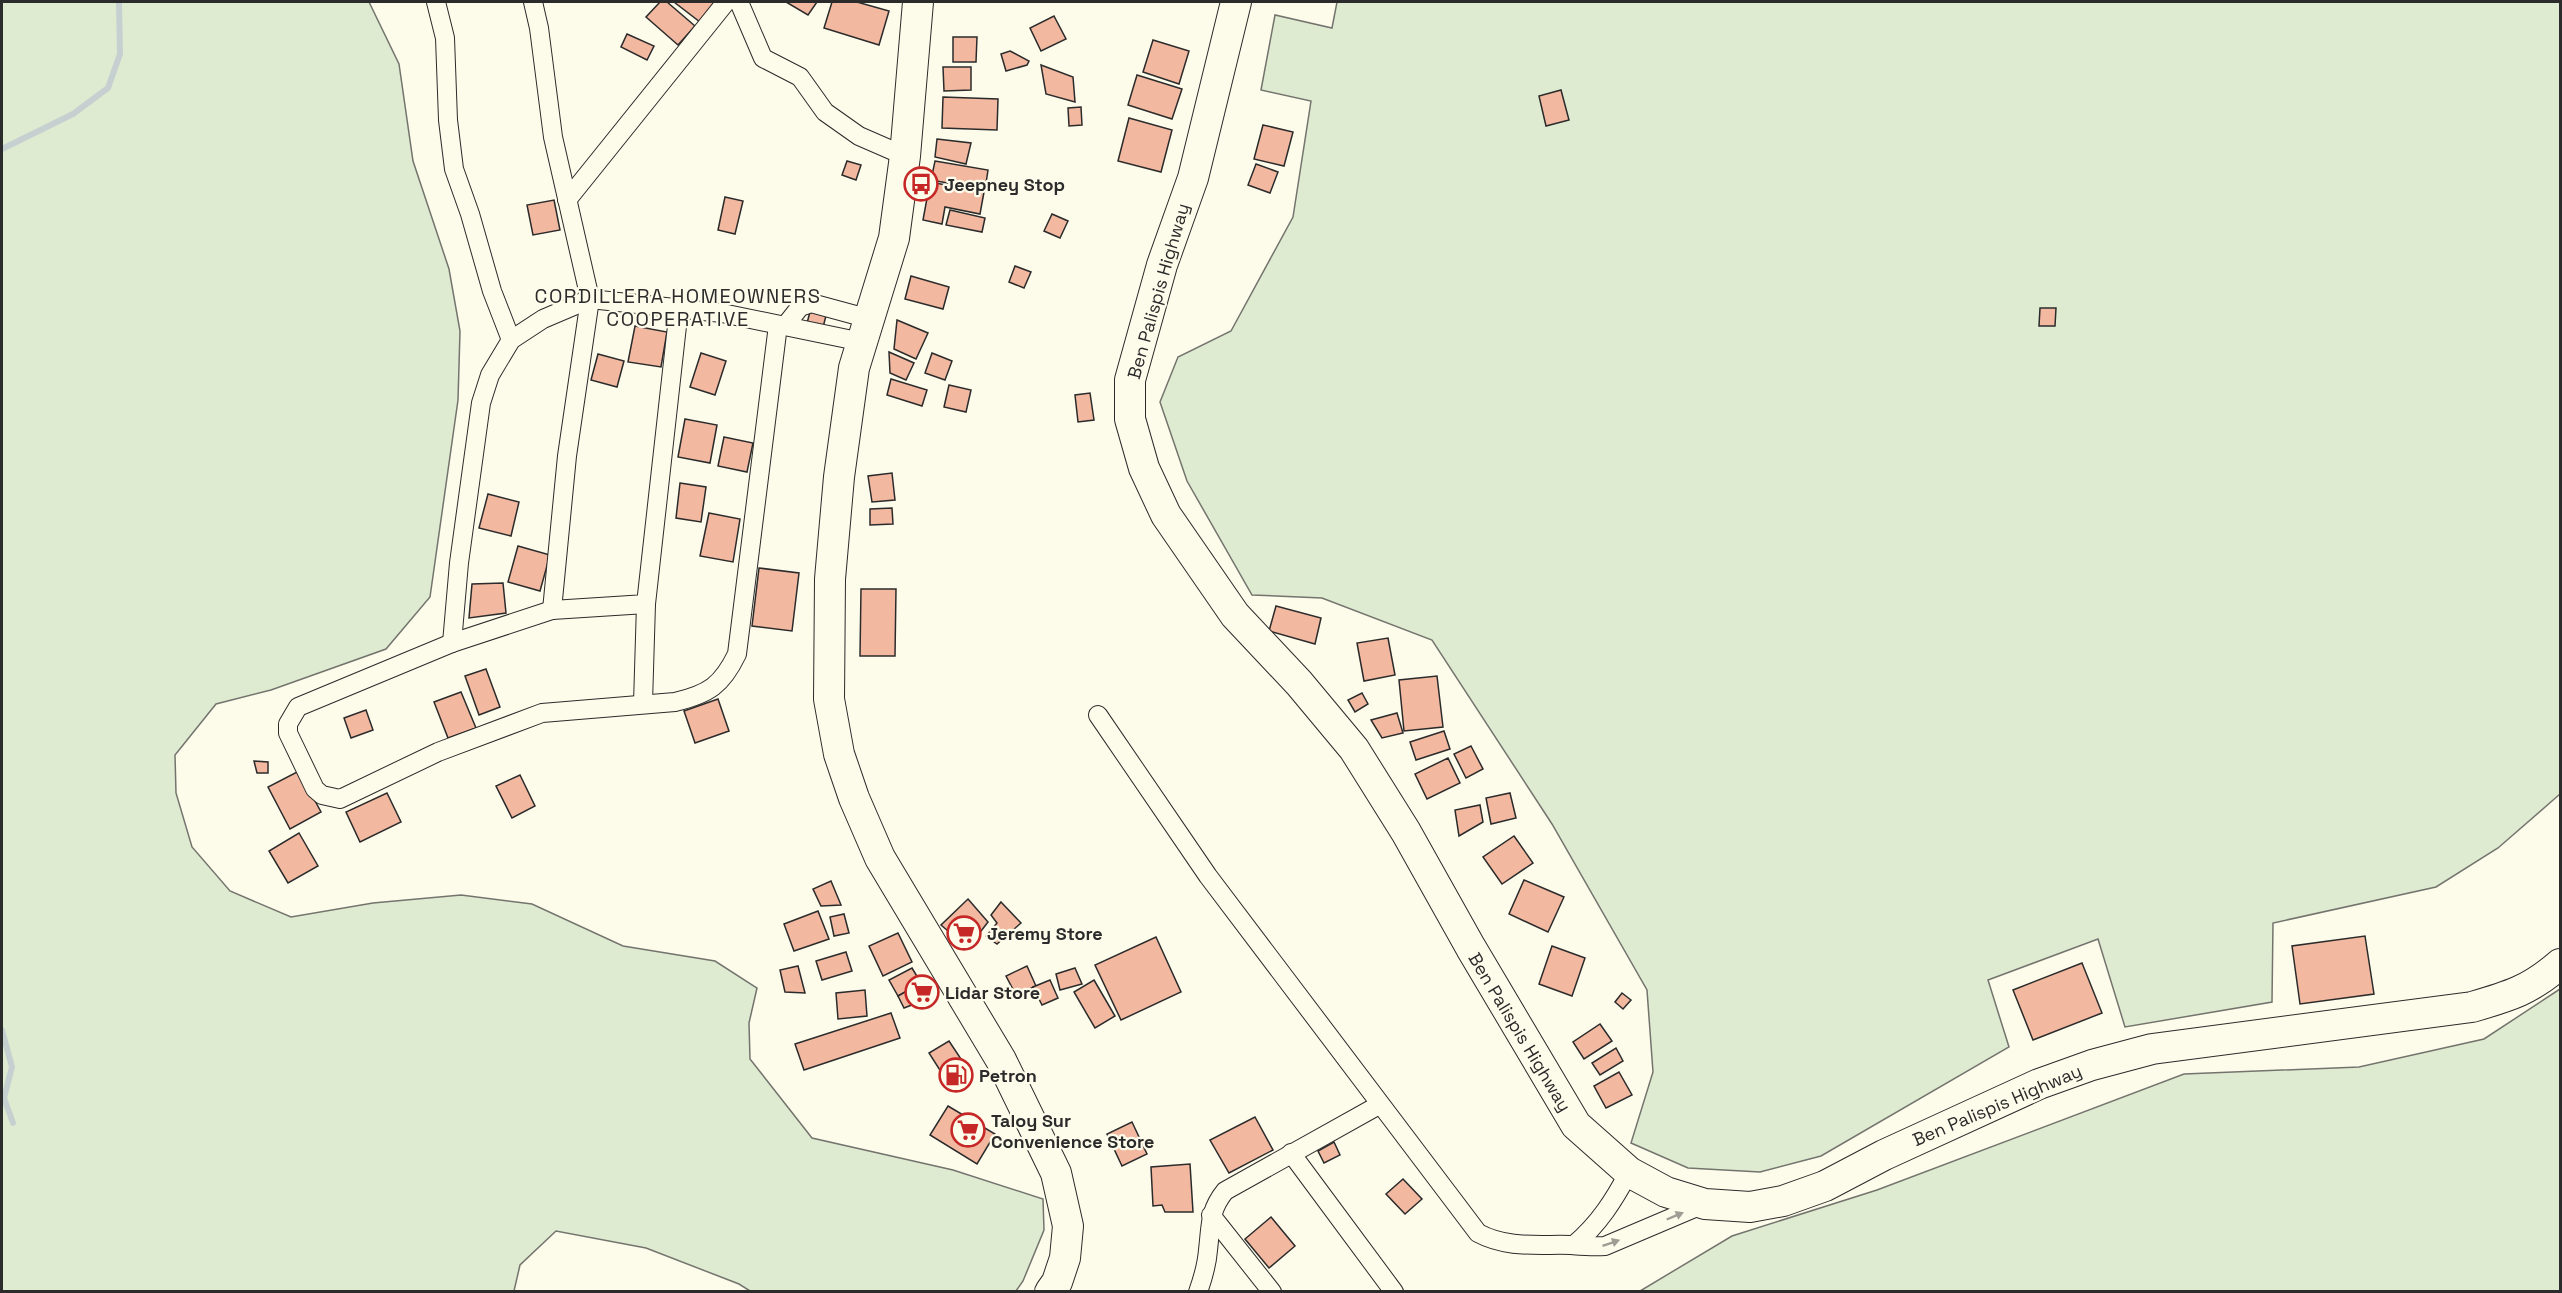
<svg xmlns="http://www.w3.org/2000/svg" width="2562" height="1293" font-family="'Space Grotesk',sans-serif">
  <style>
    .green { fill: #deebd1; stroke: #74746e; stroke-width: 1.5 }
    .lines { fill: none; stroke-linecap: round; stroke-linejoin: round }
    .stream { stroke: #c7d0d0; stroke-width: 6 }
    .building { fill: #f2b8a0; stroke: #2b2b2b; stroke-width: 1.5 }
    .minor-casing { stroke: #2b2b2b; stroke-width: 20 }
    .primary-casing { stroke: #2b2b2b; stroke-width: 32 }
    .minor { stroke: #fdfbea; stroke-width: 18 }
    .primary { stroke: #fdfbea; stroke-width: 30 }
    .oneway { fill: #9e9d94 }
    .labels { text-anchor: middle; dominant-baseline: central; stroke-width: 4.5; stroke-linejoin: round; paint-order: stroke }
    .poi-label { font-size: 18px; font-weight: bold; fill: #2b2b2b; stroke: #fdfbea; text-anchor: start }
    .street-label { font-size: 18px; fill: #2b2b2b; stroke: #fdfbea }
    .neighbourhood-label { font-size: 20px; letter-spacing: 1.5px; fill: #2b2b2b; stroke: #fdfbea }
  </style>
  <rect width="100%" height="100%" fill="#fdfbea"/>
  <g class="green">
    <polygon points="2,2 369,2 399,64 413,161 449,269 460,331 458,400 430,597 386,649 271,690 216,704 175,755 176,793 192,847 230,891 291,917 373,903 461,895 532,904 623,946 715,961 757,988 749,1023 750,1059 812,1138 953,1170 1043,1199 1044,1230 1023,1281 1016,1291 750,1291 739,1284 646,1248 556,1231 520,1265 514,1291 2,1291"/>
    <polygon points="1337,2 2560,2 2560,794 2498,848 2436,887 2273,923 2272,1002 2125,1027 2098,939 1988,980 2009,1047 1821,1156 1760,1172 1688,1168 1631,1143 1653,1072 1647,990 1552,824 1432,640 1322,598 1252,595 1187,481 1160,402 1178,357 1231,331 1293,217 1311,101 1261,90 1275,15 1332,28"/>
    <polygon points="2560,989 2560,1291 1640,1291 1732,1236 1877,1190 2184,1074 2359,1067 2484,1039"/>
  </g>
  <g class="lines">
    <g class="stream">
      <polyline points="2,149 73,114 108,88 120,54 119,2"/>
      <polyline points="2,1030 12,1067 4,1098 13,1123"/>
    </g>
  </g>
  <g class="building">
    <polygon points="660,2 667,2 695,26 678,45 646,17"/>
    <polygon points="674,2 717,2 700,22"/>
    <polygon points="786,2 817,2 808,15"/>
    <polygon points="832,2 857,2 889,11 879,45 824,28"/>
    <polygon points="1054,16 1066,39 1041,51 1030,28"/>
    <polygon points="627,34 654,46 647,60 621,47"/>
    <polygon points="953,37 977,37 976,62 953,62"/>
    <polygon points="1153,40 1189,51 1179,84 1143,72"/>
    <polygon points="1010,51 1029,61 1027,65 1006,71 1001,54"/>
    <polygon points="1041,65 1073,77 1075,102 1046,94"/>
    <polygon points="943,67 971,67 971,90 944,91"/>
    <polygon points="1137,75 1182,89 1172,119 1128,105"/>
    <polygon points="1561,90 1569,120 1546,126 1539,96"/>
    <polygon points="943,97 998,99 997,130 942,128"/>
    <polygon points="1081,107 1082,125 1069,126 1068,108"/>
    <polygon points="1129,118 1172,130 1161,172 1118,161"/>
    <polygon points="1263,125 1293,132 1284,166 1254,159"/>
    <polygon points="937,139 971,143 966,164 935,157"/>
    <polygon points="847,161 861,165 856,180 842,175"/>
    <polygon points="935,161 988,170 985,190 931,180"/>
    <polygon points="1256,164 1278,172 1270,193 1248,185"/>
    <polygon points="930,182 984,192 980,214 945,207 942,224 923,220"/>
    <polygon points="725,197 743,201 735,234 718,230"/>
    <polygon points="554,200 560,230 533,235 527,205"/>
    <polygon points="950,210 985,218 982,232 946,225"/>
    <polygon points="1052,214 1068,221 1060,238 1044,231"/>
    <polygon points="1015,266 1031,272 1024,288 1009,282"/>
    <polygon points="911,276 949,287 943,309 905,299"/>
    <polygon points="811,308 827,312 822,331 806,327"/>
    <polygon points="2040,308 2056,308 2055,326 2039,326"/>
    <polygon points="897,320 928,333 916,359 894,349"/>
    <polygon points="635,326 667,332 661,367 628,362"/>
    <polygon points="889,352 914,363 906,380 890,373"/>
    <polygon points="701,353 726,361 715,395 690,387"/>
    <polygon points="932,353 952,361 945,380 925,373"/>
    <polygon points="598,354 624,361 617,387 591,380"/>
    <polygon points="891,379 927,390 922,406 887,395"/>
    <polygon points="949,385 971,390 966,412 944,407"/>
    <polygon points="1090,393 1094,420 1078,422 1075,395"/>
    <polygon points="685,419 717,425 710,463 678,457"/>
    <polygon points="724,437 753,443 747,472 718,466"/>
    <polygon points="892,473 895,500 872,502 868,476"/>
    <polygon points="680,483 706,487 701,522 676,518"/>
    <polygon points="488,494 519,502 511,536 479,528"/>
    <polygon points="892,508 893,524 870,525 870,509"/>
    <polygon points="709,513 740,519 733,562 700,556"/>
    <polygon points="518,546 550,555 540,591 508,582"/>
    <polygon points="759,568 799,573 792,631 752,626"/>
    <polygon points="503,583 506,613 469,618 472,584"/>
    <polygon points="861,589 896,589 895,656 860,656"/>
    <polygon points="1276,606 1321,618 1315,644 1269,631"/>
    <polygon points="1388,638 1395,675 1364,681 1357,643"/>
    <polygon points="486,669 500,707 479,715 465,676"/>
    <polygon points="1437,676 1443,727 1404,731 1399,680"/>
    <polygon points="461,692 476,728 448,738 434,702"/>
    <polygon points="1362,693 1368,704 1355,712 1348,700"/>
    <polygon points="718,699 729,731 695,743 684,711"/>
    <polygon points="366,710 373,730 351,738 344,718"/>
    <polygon points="1397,713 1403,733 1382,738 1371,720"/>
    <polygon points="1444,731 1450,749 1416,760 1410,742"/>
    <polygon points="1471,746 1483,769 1466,778 1454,754"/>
    <polygon points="1448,758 1460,783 1427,799 1415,774"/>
    <polygon points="254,761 268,762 268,773 257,773"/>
    <polygon points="299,771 321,812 290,829 268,787"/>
    <polygon points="520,775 535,806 512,818 496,786"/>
    <polygon points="387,793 401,822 360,842 346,812"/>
    <polygon points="1510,793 1516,818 1491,824 1486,798"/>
    <polygon points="1480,805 1483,822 1459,836 1455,810"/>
    <polygon points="299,833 318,866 288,883 269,851"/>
    <polygon points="1514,836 1533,863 1502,884 1483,857"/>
    <polygon points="1524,880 1564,897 1548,932 1509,914"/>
    <polygon points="831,881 841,905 821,906 813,889"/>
    <polygon points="968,899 988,922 968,948 941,925"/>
    <polygon points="1001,902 1021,923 997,944 986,936 997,923 991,915"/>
    <polygon points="818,911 829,939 794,951 784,924"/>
    <polygon points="844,914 849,933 834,936 830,917"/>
    <polygon points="898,933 912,962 883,976 869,946"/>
    <polygon points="2365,936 2374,994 2300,1004 2292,946"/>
    <polygon points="1156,937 1181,992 1121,1020 1095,965"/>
    <polygon points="1552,946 1585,958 1572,996 1539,984"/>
    <polygon points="846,952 852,971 822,980 816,961"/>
    <polygon points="2082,963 2102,1013 2033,1040 2013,990"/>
    <polygon points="798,966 805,993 785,992 780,970"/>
    <polygon points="1027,966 1036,986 1016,995 1006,976"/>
    <polygon points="912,968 921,983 898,996 889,980"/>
    <polygon points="1075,968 1082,984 1060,990 1056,974"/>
    <polygon points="1050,980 1058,998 1042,1005 1033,987"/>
    <polygon points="1094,980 1115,1016 1095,1028 1074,992"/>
    <polygon points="921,983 930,998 904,1008 898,996"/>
    <polygon points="865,990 867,1016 838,1019 836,993"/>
    <polygon points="1622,993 1631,1000 1623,1009 1615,1002"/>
    <polygon points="891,1013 900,1038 804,1070 795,1044"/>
    <polygon points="1600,1024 1612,1041 1584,1059 1573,1042"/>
    <polygon points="949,1041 963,1062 943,1075 929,1053"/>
    <polygon points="1616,1048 1623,1061 1600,1075 1592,1063"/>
    <polygon points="1619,1072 1632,1095 1606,1108 1594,1086"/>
    <polygon points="948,1106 995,1134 977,1164 930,1135"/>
    <polygon points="1255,1117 1273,1150 1229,1173 1210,1140"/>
    <polygon points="1132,1122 1147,1154 1122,1166 1107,1134"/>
    <polygon points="1334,1142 1340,1155 1324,1163 1318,1151"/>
    <polygon points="1190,1164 1193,1212 1165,1212 1162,1205 1153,1206 1151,1167"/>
    <polygon points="1403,1179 1422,1199 1405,1214 1386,1194"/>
    <polygon points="1271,1217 1295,1246 1269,1268 1245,1239"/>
  </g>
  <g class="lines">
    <defs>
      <g id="minor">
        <polyline points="436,2 445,38 448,120 454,169 470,214 492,291 511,340"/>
        <polyline points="533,2 539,28 553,137 590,299 567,456 552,610"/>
        <polyline points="739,2 763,58 800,77 825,112 859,136 905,156"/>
        <polyline points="567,200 726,2"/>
        <path d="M 679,308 L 646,604 L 552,610 L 452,643 L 298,707 L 288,724 L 288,733 L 315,789 L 322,795 L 340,799 L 438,752 L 542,713 L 675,702 C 709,694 722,685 737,654 L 778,325"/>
        <polyline points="785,326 800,307 811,303 870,319"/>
        <polyline points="452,643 459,563 481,403 490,375 511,340 543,319 590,299 722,313 862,342"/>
        <polyline points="643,703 646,604"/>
        <path d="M 1098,715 L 1208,876 L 1478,1233 C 1508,1249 1539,1244 1571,1245 C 1583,1246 1593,1247 1605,1246 L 1704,1204"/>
        <polyline points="1291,1153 1394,1292"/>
        <polyline points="1211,1215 1272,1292"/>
        <path d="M 1574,1245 C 1599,1224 1614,1200 1629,1172"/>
        <path d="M 1198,1292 C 1203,1278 1207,1264 1208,1250 C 1211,1225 1209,1211 1225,1191 L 1379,1105"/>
      </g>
      <g id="primary">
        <polyline points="918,2 905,156 894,238 854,368 839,477 830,579 829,699 839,754 854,798 880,858 1001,1060 1056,1173 1068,1226 1065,1258 1057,1282 1050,1292"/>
        <path d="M 1236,2 L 1193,178 L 1162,265 L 1130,380 L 1130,419 L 1144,468 L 1166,515 L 1235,615 L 1299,683 L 1354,749 L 1406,832 L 1471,948 L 1576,1125 L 1629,1172 L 1666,1192 L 1705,1204 L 1750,1207 L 1783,1201 L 1825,1186 L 1884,1155 L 2039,1084 L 2092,1065 L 2152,1049 L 2472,1007 C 2510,996 2530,990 2560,964"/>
      </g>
    </defs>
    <use href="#minor" class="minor-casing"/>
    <use href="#primary" class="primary-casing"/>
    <use href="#minor" class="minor"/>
    <use href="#primary" class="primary"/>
  </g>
  <defs><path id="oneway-solid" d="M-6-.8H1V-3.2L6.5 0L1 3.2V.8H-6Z" transform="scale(1.5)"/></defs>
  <g class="oneway">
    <use href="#oneway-solid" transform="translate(1675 1216) rotate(-23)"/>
    <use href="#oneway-solid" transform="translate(1611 1243) rotate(-19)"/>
  </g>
  <defs>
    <symbol id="bus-ring" viewBox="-11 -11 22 22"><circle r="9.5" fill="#fdfbea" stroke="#c62828" stroke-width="1.5"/><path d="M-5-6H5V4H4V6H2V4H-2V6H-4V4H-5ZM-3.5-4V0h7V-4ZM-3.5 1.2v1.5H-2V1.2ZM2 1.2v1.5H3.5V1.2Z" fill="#c62828"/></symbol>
    <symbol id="supermarket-ring" viewBox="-11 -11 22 22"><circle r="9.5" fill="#fdfbea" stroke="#c62828" stroke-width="1.5"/><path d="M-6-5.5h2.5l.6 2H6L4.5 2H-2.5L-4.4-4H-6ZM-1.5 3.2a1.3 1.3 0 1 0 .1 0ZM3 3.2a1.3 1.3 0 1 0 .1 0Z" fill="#c62828"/></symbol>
    <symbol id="fuel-ring" viewBox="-11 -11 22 22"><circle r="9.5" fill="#fdfbea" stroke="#c62828" stroke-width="1.5"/><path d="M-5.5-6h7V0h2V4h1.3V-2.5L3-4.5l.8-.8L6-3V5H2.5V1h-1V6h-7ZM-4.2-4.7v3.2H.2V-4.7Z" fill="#c62828"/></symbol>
  </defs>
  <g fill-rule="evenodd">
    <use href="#bus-ring" x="902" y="165" width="38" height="38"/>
    <use href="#supermarket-ring" x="945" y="914" width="38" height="38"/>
    <use href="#supermarket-ring" x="903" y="973" width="38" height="38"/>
    <use href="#fuel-ring" x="937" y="1056" width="38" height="38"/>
    <use href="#supermarket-ring" x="949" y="1111" width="38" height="38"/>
  </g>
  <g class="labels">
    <g class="poi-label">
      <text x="944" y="184">Jeepney Stop</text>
      <text x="987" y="933">Jeremy Store</text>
      <text x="945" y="992">Lidar Store</text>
      <text x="979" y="1075">Petron</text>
      <text x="991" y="1120">Taloy Sur<tspan x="991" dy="21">Convenience Store</tspan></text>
    </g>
    <g class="street-label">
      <text transform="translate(1158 291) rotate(-74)">Ben Palispis Highway</text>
      <text transform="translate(1520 1032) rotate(59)">Ben Palispis Highway</text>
      <text transform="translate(1997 1105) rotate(-23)">Ben Palispis Highway</text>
    </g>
    <g class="neighbourhood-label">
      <text x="678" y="296">CORDILLERA HOMEOWNERS<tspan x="678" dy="23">COOPERATIVE</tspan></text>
    </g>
  </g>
  <rect width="2562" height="1293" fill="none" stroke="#2b2b2b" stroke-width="6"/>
</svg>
